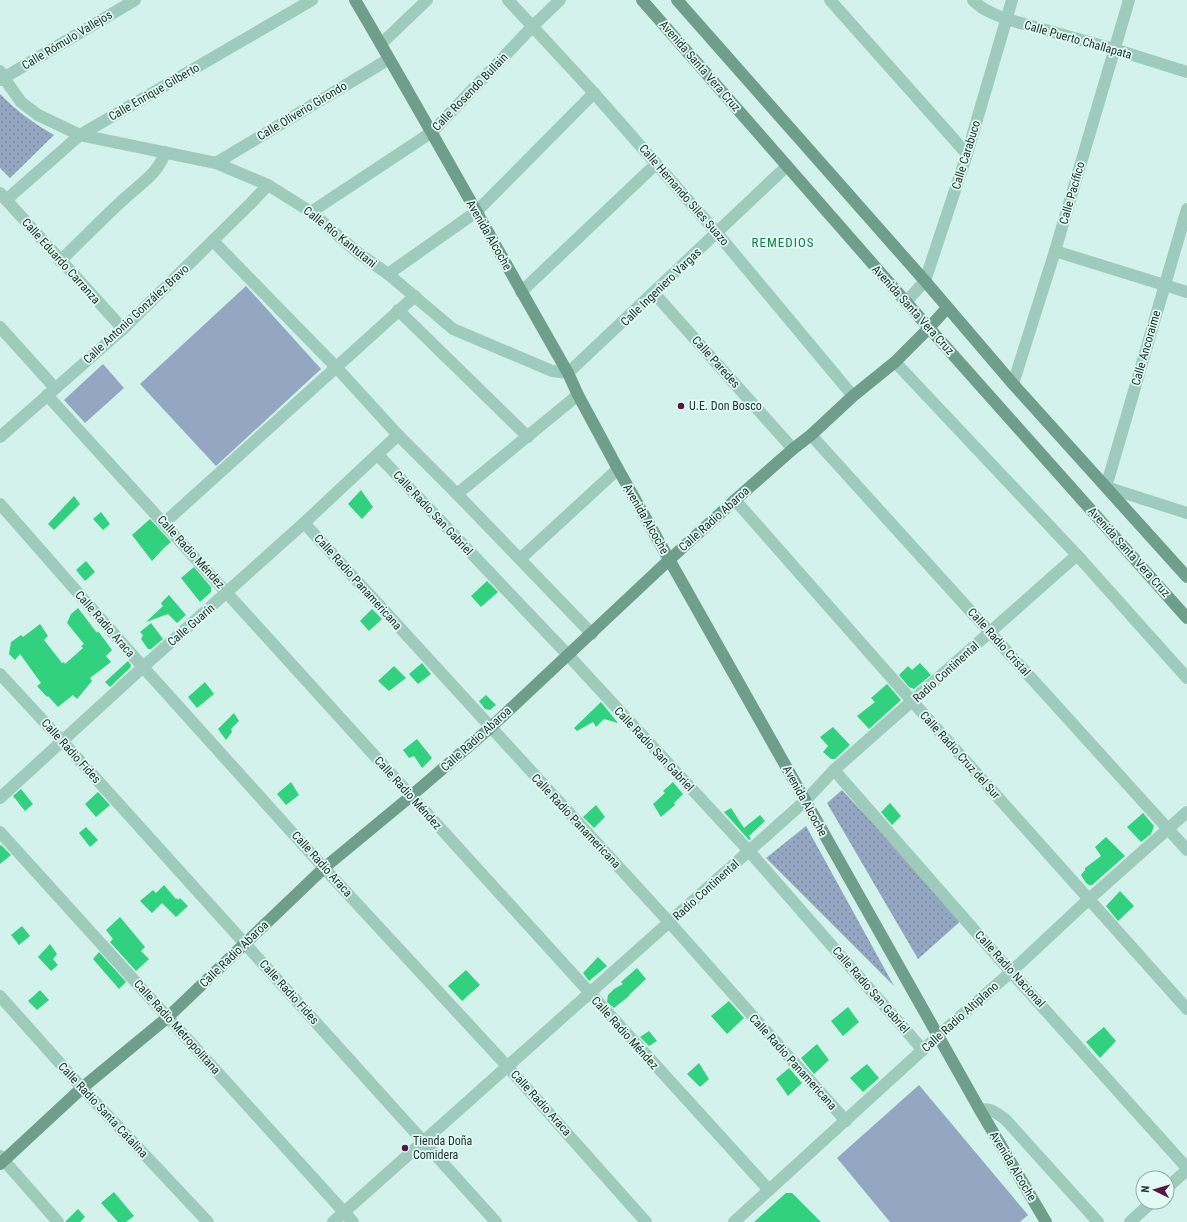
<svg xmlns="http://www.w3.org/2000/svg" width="1187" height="1222" font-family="'Roboto Condensed',sans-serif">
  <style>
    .green { fill: #93a7c2 }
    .park { fill: url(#park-dots) }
    .building { fill: #32d17f }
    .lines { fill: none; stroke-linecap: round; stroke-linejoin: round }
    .street { stroke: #9fcbbd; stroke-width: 12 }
    .secondary { stroke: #709e8c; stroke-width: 12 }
    .poi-dot { fill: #581644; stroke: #e0faf4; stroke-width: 1.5 }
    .labels { text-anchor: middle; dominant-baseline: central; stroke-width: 3.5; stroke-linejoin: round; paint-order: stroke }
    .street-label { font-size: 12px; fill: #23342c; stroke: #e0faf4 }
    .poi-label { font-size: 12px; fill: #23342c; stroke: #e0faf4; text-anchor: start }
    .neighbourhood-label { font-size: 13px; letter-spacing: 1px; fill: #167d47; stroke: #e0faf4 }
  </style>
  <defs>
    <pattern id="park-dots" width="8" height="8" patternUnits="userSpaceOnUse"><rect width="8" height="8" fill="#93a7c2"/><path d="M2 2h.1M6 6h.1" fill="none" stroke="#78899e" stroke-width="1.8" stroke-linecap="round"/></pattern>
  </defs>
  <rect width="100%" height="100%" fill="#d3f2eb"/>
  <g class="green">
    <polygon points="246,286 321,369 216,466 140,384"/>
    <polygon points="103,364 124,388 85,423 64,400"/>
    <polygon points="919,1085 1028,1215 1020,1222 890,1222 837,1158"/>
  </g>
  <g class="park">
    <path d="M 0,94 C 18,112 32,122 54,135 L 10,178 L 0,168 Z"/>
    <polygon points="842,790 963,919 918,959 827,803"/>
    <polygon points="806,826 894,986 766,858"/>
  </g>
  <g class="building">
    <polygon points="361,490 373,507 362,519 348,504"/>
    <polygon points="74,496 80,504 54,530 48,524"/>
    <polygon points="101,512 110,524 103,530 93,519"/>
    <polygon points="150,519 171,542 164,548 152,561 132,535"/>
    <polygon points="86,561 95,572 85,581 76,570"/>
    <polygon points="194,567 211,587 211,592 200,602 181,578"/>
    <polygon points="487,581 498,592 481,607 471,596"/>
    <polygon points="169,595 186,615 177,623 168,614 146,622 163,606 161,603"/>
    <polygon points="78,608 97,633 98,631 112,650 106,656 111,662 90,678 92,681 77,699 73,695 58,707 48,696 47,697 37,686 41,683 20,654 15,660 9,654 11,642 21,635 23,637 40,624 48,636 44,640 62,663 64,662 65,664 83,648 81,646 84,644 67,623 71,614"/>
    <polygon points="372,609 382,619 369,631 360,621"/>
    <polygon points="151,623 163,639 151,649 148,649 141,639 143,635 140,632"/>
    <polygon points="128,661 131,665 130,668 110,687 105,682"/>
    <polygon points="422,663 431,674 418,684 409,674"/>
    <polygon points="920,663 931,675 914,689 909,687 899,675 908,666 912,670"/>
    <polygon points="394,666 406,678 389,691 378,681"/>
    <polygon points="205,682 214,694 197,708 188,697"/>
    <polygon points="887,684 901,700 900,701 869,729 857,716 875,702 871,698"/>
    <polygon points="486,695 496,705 490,710 485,709 479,701"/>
    <polygon points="601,702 618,723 604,719 596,727 593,722 577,731 574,728"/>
    <polygon points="234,713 239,721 231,729 232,732 226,740 218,729"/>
    <polygon points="833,727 850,745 835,759 831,759 823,752 828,746 820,737"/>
    <polygon points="417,739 432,758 422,768 414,756 409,758 403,750"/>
    <polygon points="291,782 299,795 286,805 277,794"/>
    <polygon points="673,782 683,794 674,803 675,805 661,817 653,804 665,793 663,791"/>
    <polygon points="21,789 33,804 25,811 13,796"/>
    <polygon points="98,792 110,805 96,817 85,804"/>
    <polygon points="890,803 901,816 892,825 881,812"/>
    <polygon points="596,805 605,817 594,828 583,817"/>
    <polygon points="731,808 744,828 760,815 765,821 749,836 751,839 749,840 724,812"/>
    <polygon points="1143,813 1154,826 1151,834 1141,842 1127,827"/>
    <polygon points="86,827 98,840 90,847 79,833"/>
    <polygon points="1106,837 1125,856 1092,885 1089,885 1086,883 1081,875 1085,870 1085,868 1101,856 1095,847"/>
    <polygon points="1,845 11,855 0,864 0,846"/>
    <polygon points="164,885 176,899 177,898 178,900 180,898 188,906 176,917 162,903 152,913 140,901 153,890 156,893"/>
    <polygon points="1120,891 1134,906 1118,921 1106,906"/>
    <polygon points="120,917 145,947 141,951 149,959 136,971 110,942 113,939 106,930"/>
    <polygon points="22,926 30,936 19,945 11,935"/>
    <polygon points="50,944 57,954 53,959 58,965 51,971 38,957"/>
    <polygon points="99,952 126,982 119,989 93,959"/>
    <polygon points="598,957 607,966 589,981 583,973"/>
    <polygon points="637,968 646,979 629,995 629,996 614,1008 607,1002 608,995 614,989 623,984 621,982"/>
    <polygon points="466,970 480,985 462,1001 448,986"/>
    <polygon points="40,990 49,1000 37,1010 28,1001"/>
    <polygon points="729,1001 744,1018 727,1034 711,1016"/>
    <polygon points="848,1007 859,1022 843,1036 831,1021"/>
    <polygon points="1104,1027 1116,1041 1100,1058 1086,1042"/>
    <polygon points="649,1031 657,1041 649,1046 640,1037"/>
    <polygon points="817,1044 829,1060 814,1074 801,1058"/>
    <polygon points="699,1063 709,1079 700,1087 687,1074"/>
    <polygon points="867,1064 879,1078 863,1092 850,1078"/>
    <polygon points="789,1068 802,1083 788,1096 776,1079"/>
    <polygon points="114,1192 134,1216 126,1222 118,1222 101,1203"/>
    <polygon points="786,1193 792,1193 821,1222 754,1222"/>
    <polygon points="78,1209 85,1217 80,1222 65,1222"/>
  </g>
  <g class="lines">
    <g class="street">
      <polyline points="508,0 594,93 717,233 853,396"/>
      <polyline points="830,0 967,154"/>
      <path d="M 973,0 C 982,10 994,14 1006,19 L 1114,49 L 1187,72"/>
      <polyline points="381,44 427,0"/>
      <polyline points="0,71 4,78 21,102 38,115 80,135 216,163 268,185 311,212 357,252 388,274 453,329 552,371 568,373 787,166"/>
      <polyline points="0,80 135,0"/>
      <polyline points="216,163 389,59"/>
      <polyline points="0,193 123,329"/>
      <polyline points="6,200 80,135 312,0"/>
      <polyline points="1187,209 1106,487 1187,513"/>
      <polyline points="311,212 432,132 533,26 560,0"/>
      <polyline points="213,241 336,367 398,435 457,494 592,634"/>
      <polyline points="1055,251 1187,292"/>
      <path d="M 60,261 C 82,240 103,218 125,198 C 140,184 159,173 165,152"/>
      <polyline points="388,274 476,212 594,93"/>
      <polyline points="521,292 656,164"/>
      <polyline points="654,293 793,449"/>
      <polyline points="906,302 925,281 967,154 1012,0"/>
      <polyline points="398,310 528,437"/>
      <polyline points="0,327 55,388"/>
      <polyline points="895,362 1077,555 1187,678"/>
      <polyline points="1013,384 1055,251 1129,0"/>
      <path d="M 47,395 C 289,659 527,926 769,1190"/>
      <polyline points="811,435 1187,850"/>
      <polyline points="0,437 123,329 250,204 268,185"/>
      <polyline points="378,455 568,655 749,851 923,1050"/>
      <polyline points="457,494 578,395"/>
      <polyline points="735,500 912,701 1187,1009"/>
      <polyline points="0,504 143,667 324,868 507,1066 646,1222"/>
      <polyline points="164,523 415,296"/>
      <polyline points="304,523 670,923 846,1121"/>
      <polyline points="520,559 618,469"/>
      <polyline points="0,674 62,741 496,1222"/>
      <polyline points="834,770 1011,972 1187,1168"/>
      <polyline points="0,798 143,667 304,523 398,435"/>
      <polyline points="0,832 353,1222"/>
      <polyline points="0,996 82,1088 208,1222"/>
      <path d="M 980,1110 C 991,1107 998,1114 1006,1120 L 1098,1222"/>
      <polyline points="0,1156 58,1222"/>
      <polyline points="1167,1188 1187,1170"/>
      <polyline points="333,1222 805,801 834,770 1077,555"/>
      <polyline points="734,1222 938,1036 1011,972 1089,899 1187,812"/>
      <polyline points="1130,1222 1152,1202"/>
    </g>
    <g class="secondary">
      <path d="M 355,0 C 428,124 497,249 568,373 L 578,395 L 618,469 L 980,1110 L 1046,1222"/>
      <polyline points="642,0 906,302 1187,618"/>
      <polyline points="677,0 925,281 1013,384 1187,577"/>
      <polyline points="0,1164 82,1088 168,1017 324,868 411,796 490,728 669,560 735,500 793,449 811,435 853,396 895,362 929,328 947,308"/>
    </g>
  </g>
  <g class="poi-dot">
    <circle cx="681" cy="406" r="4"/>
    <circle cx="405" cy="1148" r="4"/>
  </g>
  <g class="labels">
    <g class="street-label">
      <text transform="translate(67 40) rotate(-31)">Calle Rómulo Vallejos</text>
      <text transform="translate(1078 40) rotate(16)">Calle Puerto Challapata</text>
      <text transform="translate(700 66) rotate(49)">Avenida Santa Vera Cruz</text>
      <text transform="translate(154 92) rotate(-30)">Calle Enrique Gilberto</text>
      <text transform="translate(470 92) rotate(-46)">Calle Rosendo Bullain</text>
      <text transform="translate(302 111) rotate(-31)">Calle Oliverio Girondo</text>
      <text transform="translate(966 155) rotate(-73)">Calle Carabuco</text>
      <text transform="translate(1072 193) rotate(-74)">Calle Pacífico</text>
      <text transform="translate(684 195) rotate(49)">Calle Hernando Siles Suazo</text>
      <text transform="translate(489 235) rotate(60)">Avenida Alcoche</text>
      <text transform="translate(340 237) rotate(39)">Calle Río Kantutani</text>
      <text transform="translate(61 261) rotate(48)">Calle Eduardo Carranza</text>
      <text transform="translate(661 287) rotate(-44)">Calle Ingeniero Vargas</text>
      <text transform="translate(913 310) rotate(48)">Avenida Santa Vera Cruz</text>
      <text transform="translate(136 314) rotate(-43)">Calle Antonio González Bravo</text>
      <text transform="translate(1146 348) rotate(-74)">Calle Ancoraime</text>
      <text transform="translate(716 362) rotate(48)">Calle Paredes</text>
      <text transform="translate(433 513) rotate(47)">Calle Radio San Gabriel</text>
      <text transform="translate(646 519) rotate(60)">Avenida Alcoche</text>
      <text transform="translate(714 519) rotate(-42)">Calle Radio Abaroa</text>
      <text transform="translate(191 552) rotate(48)">Calle Radio Méndez</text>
      <text transform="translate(1129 552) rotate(48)">Avenida Santa Vera Cruz</text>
      <text transform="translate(358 582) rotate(48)">Calle Radio Panamericana</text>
      <text transform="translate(105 624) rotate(49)">Calle Radio Araca</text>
      <text transform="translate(191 625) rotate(-41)">Calle Guarín</text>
      <text transform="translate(999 642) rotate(48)">Calle Radio Cristal</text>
      <text transform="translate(946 672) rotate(-42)">Radio Continental</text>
      <text transform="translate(476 739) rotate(-42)">Calle Radio Abaroa</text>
      <text transform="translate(654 749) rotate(47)">Calle Radio San Gabriel</text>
      <text transform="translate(71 751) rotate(48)">Calle Radio Fides</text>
      <text transform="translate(960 755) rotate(48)">Calle Radio Cruz del Sur</text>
      <text transform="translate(408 793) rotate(48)">Calle Radio Méndez</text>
      <text transform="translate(805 801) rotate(61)">Avenida Alcoche</text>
      <text transform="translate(576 821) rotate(47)">Calle Radio Panamericana</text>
      <text transform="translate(322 864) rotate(48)">Calle Radio Araca</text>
      <text transform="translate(706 890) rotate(-42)">Radio Continental</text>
      <text transform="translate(234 954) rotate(-44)">Calle Radio Abaroa</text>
      <text transform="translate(1010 969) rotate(48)">Calle Radio Nacional</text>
      <text transform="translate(871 990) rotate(49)">Calle Radio San Gabriel</text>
      <text transform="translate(289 992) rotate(48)">Calle Radio Fides</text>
      <text transform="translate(960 1017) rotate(-42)">Calle Radio Altiplano</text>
      <text transform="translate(177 1027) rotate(48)">Calle Radio Metropolitana</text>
      <text transform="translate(625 1033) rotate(48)">Calle Radio Méndez</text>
      <text transform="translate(793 1062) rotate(48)">Calle Radio Panamericana</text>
      <text transform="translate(541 1103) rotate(48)">Calle Radio Araca</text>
      <text transform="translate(103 1110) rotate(47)">Calle Radio Santa Catalina</text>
      <text transform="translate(1013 1166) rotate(59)">Avenida Alcoche</text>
    </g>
    <g class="poi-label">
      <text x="689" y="406">U.E. Don Bosco</text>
      <text x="413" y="1141">Tienda Doña<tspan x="413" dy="14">Comidera</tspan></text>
    </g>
    <g class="neighbourhood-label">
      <text x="783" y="242">REMEDIOS</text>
    </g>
  </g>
  <g transform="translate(1155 1190) rotate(275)"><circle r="19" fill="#e0faf4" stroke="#94aba4"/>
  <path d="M0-3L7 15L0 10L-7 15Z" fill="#581644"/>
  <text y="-6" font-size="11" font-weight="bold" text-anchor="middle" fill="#23342c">N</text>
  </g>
</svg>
